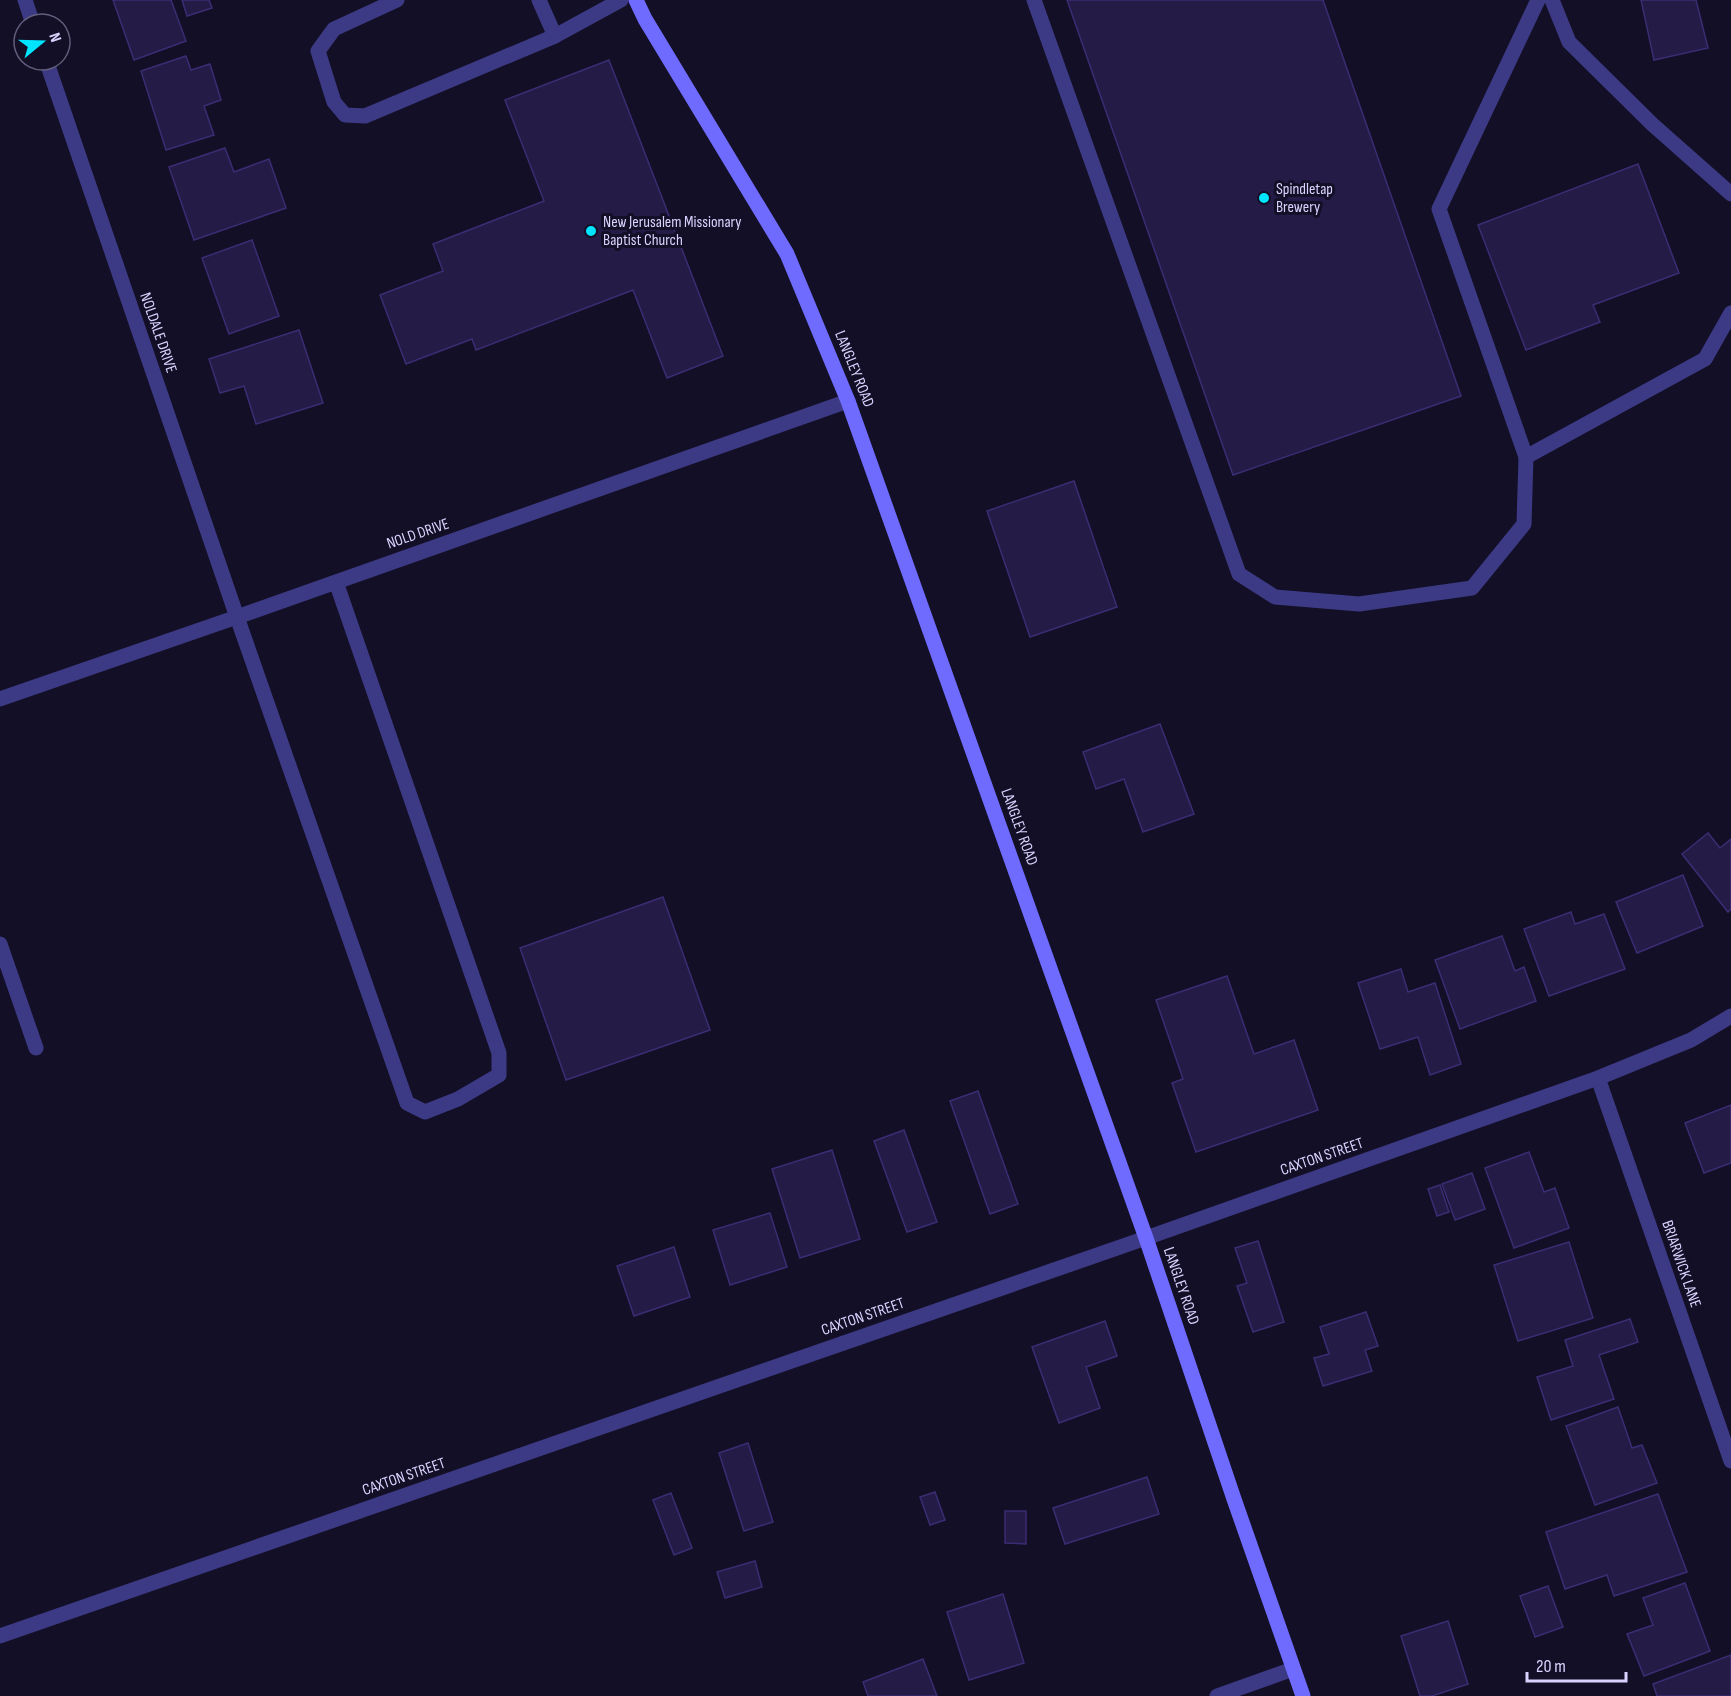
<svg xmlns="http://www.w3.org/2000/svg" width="1731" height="1696" font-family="'Sofia Sans Condensed',sans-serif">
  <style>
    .building { fill: #241b47; stroke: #3b2d73; stroke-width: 1.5 }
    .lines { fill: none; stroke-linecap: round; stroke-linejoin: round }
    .lane { stroke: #3d3a85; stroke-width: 15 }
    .street { stroke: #3d3a85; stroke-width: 15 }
    .secondary { stroke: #6f6bff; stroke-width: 15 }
    .poi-dot { fill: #00e5ff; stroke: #130f26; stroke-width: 2 }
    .labels { text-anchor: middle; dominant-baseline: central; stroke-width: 6; stroke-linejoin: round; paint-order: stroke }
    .poi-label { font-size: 16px; fill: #d9d4ff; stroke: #130f26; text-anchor: start }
    .street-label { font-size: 16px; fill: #d9d4ff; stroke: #130f26 }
  </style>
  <rect width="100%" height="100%" fill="#130f26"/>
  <g class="building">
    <polygon points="113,0 171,0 186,41 134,60"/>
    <polygon points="182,0 209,0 212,8 187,16"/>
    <polygon points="1067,0 1323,0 1461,396 1233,475"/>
    <polygon points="1641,0 1696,0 1708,48 1654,60"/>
    <polygon points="186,56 191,70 210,64 221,100 204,106 214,135 166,150 141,71"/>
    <polygon points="609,60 723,356 667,378 633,290 476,350 472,339 406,364 380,295 443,271 433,244 544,201 505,100"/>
    <polygon points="225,148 234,172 269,159 286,208 194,240 169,167"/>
    <polygon points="1638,164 1679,273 1593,305 1600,322 1526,350 1478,225"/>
    <polygon points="252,240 279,316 229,334 202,258"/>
    <polygon points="299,330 323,403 256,424 244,386 220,393 209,359"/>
    <polygon points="1074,481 1117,607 1030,637 987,511"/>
    <polygon points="1160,724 1194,814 1143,832 1124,779 1096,789 1083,752"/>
    <polygon points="1708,833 1720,848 1731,839 1731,909 1728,912 1682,854"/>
    <polygon points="1683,875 1703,926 1637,953 1616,902"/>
    <polygon points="663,897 710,1030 566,1080 520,948"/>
    <polygon points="1571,912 1575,924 1604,914 1625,969 1549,996 1524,929"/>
    <polygon points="1502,936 1515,971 1524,967 1536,1001 1460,1029 1435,960"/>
    <polygon points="1401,969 1408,992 1435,983 1461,1064 1430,1075 1418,1037 1380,1049 1358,983"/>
    <polygon points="1227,976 1254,1054 1294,1040 1318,1110 1196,1152 1172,1083 1183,1079 1156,1000"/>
    <polygon points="978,1091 1018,1204 990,1214 950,1101"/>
    <polygon points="1731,1105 1731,1163 1704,1173 1685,1123"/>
    <polygon points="904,1130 937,1222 907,1232 874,1141"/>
    <polygon points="832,1150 860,1239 800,1258 772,1169"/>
    <polygon points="1529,1152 1544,1192 1555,1188 1569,1228 1514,1248 1485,1168"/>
    <polygon points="1472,1173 1485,1209 1455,1220 1442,1184"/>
    <polygon points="1440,1185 1449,1212 1437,1216 1428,1189"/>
    <polygon points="770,1213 787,1267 730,1285 713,1230"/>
    <polygon points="1258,1241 1284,1322 1253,1332 1237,1286 1247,1283 1235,1248"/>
    <polygon points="1569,1242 1593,1318 1518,1341 1494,1265"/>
    <polygon points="674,1247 690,1297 634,1316 617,1266"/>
    <polygon points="1366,1312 1378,1346 1365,1350 1372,1371 1323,1386 1314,1358 1329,1354 1320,1327"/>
    <polygon points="1630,1319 1638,1342 1599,1355 1614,1399 1551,1420 1537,1377 1573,1366 1565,1340"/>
    <polygon points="1105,1321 1117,1356 1086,1367 1100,1408 1059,1423 1032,1347"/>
    <polygon points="1618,1407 1632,1448 1642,1445 1657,1483 1595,1505 1566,1426"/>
    <polygon points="748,1443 773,1522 744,1531 719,1453"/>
    <polygon points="1147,1477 1159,1514 1065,1544 1053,1508"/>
    <polygon points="935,1492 945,1520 930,1525 920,1497"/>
    <polygon points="671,1493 692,1548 674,1555 653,1500"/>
    <polygon points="1658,1494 1687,1572 1614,1596 1607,1575 1565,1589 1546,1532"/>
    <polygon points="1005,1511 1026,1511 1026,1544 1005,1543"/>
    <polygon points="755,1561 762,1587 725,1598 717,1572"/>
    <polygon points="1685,1583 1710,1651 1644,1676 1627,1634 1653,1625 1643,1598"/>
    <polygon points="1548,1586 1563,1627 1535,1637 1520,1596"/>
    <polygon points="1003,1594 1024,1663 969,1680 947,1612"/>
    <polygon points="1448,1621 1468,1684 1432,1696 1420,1696 1401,1636"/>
    <polygon points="1731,1655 1731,1696 1657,1696 1653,1684"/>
    <polygon points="923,1659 937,1696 868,1696 863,1682"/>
  </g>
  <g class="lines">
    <g class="lane">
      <polyline points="397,0 334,29 318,51 334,102 345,115 365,116 555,36 621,0"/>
      <polyline points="539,0 555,36"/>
      <polyline points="1034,0 1239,574 1275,597 1359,604 1472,588 1524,524 1526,457 1439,209 1538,0"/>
      <polyline points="1552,0 1569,42 1652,124 1731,194"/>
      <polyline points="1526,457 1705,359 1731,313"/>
      <polyline points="237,617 407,1103 425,1112 458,1099 499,1075 499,1053 336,582"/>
      <polyline points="0,944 36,1048"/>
    </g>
    <g class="street">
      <polyline points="25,0 33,24"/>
      <polyline points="46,60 237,617"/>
      <polyline points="0,699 237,617 848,401"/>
      <polyline points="1598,1078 1731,1461"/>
      <polyline points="0,1636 1146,1238 1598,1078 1691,1040 1731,1016"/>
      <polyline points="1217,1696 1293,1669"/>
    </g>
    <polyline class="secondary" points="636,0 645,19 787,254 848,401 1146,1238 1234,1499 1303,1696"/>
  </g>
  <g class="poi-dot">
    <circle cx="1264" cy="198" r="6"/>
    <circle cx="591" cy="231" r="6"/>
  </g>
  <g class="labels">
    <g class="poi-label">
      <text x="1276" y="189">Spindletap<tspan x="1276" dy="18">Brewery</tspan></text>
      <text x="603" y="222">New Jerusalem Missionary<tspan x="603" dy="18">Baptist Church</tspan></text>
    </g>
    <g class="street-label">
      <text transform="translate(158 333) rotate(71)">NOLDALE DRIVE</text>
      <text transform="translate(854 369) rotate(68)">LANGLEY ROAD</text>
      <text transform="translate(418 534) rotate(-19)">NOLD DRIVE</text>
      <text transform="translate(1019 827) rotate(70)">LANGLEY ROAD</text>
      <text transform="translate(1322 1157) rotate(-19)">CAXTON STREET</text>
      <text transform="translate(1681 1264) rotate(71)">BRIARWICK LANE</text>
      <text transform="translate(1181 1286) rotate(71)">LANGLEY ROAD</text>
      <text transform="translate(863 1317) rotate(-19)">CAXTON STREET</text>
      <text transform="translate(404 1477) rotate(-19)">CAXTON STREET</text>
    </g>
  </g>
  <g transform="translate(42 42) rotate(71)"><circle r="28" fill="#130f26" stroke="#625e7d" stroke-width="1.5"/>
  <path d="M0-4.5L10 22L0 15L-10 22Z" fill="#00e5ff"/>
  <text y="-9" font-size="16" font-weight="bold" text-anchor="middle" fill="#d9d4ff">N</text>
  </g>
  <path d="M1527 1672v9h99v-9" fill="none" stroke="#d9d4ff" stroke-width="3"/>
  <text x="1536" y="1672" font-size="18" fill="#d9d4ff" stroke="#130f26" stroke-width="4.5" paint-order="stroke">20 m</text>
</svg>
